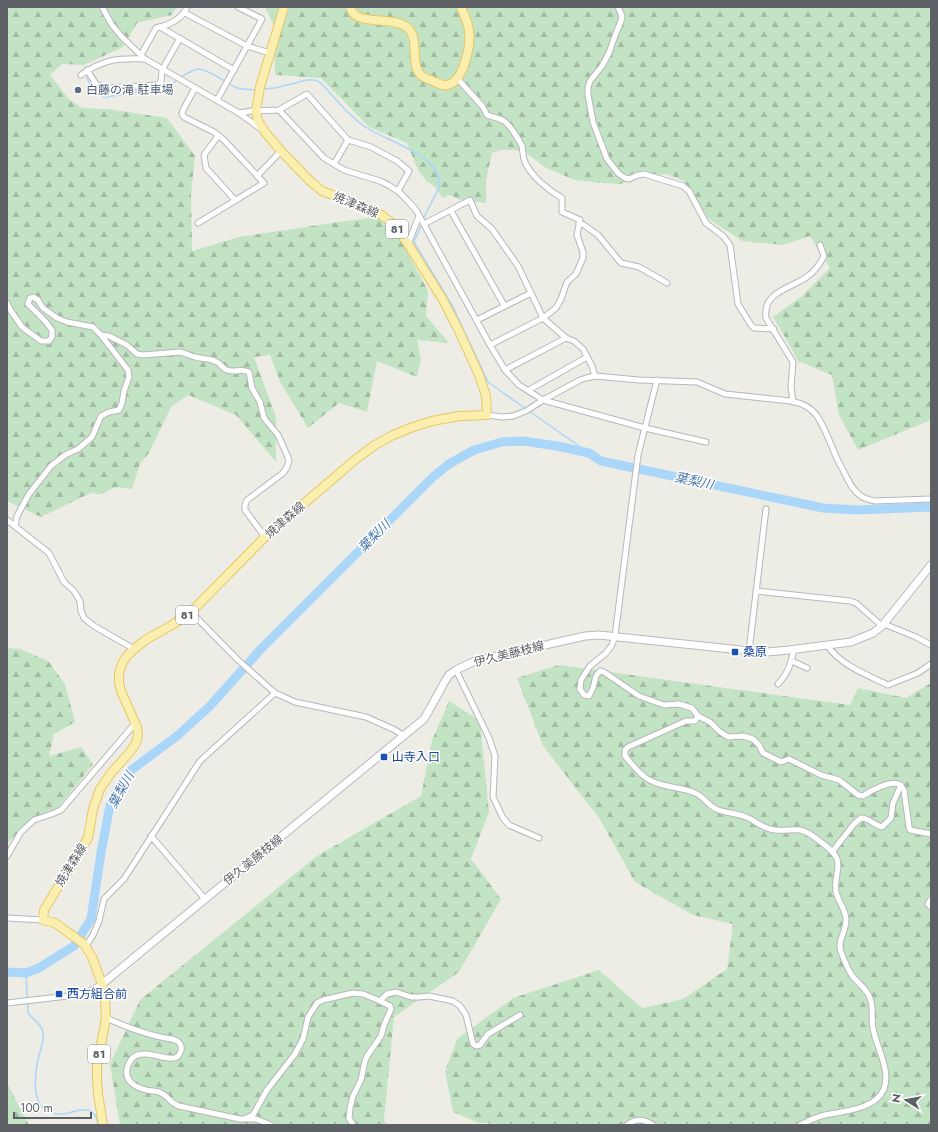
<svg xmlns="http://www.w3.org/2000/svg" width="938" height="1132" font-family="Jost,'Noto Sans JP',sans-serif">
  <style>
    .forest { fill: url(#forest-firs) }
    .lines { fill: none; stroke-linecap: round; stroke-linejoin: round }
    .stream { stroke: #aad6fa; stroke-width: 1.5 }
    .river { stroke: #aad6fa; stroke-width: 9 }
    .minor-casing { stroke: #b6b7bb; stroke-width: 7 }
    .secondary-casing { stroke: #b7b9be; stroke-width: 9 }
    .primary-casing { stroke: #e9c664; stroke-width: 10 }
    .minor { stroke: #fff; stroke-width: 5 }
    .secondary { stroke: #fff; stroke-width: 7 }
    .primary { stroke: #faefaf; stroke-width: 8 }
    .service-dot { fill: #5c6f8a; stroke: #fff; stroke-width: 1.5 }
    .transit-dot { fill: #1a4fb4; stroke: #fff; stroke-width: 1.5 }
    .labels { text-anchor: middle; dominant-baseline: central; stroke-width: 3; stroke-linejoin: round; paint-order: stroke }
    .shield { fill: #fff; stroke: #8e9093; stroke-width: 1 }
    .shield-label { font-size: 11px; font-weight: bold; fill: #5d6065 }
    .service-label { font-size: 12px; fill: #4e5e75; stroke: #fff; text-anchor: start }
    .street-label { font-size: 12px; fill: #5d6065; stroke: #fff }
    .transit-label { font-size: 12px; fill: #164399; stroke: #fff; text-anchor: start }
    .water-label { font-size: 13px; font-style: italic; fill: #4777ac; stroke: #fff }
  </style>
  <defs>
    <pattern id="forest-firs" width="22" height="20" patternUnits="userSpaceOnUse"><rect width="22" height="20" fill="#c3e4c4"/><path d="M5 1l3.5 6h-7zM16 11l3.5 6h-7z" fill="#a2bca3"/></pattern>
  </defs>
  <rect width="100%" height="100%" fill="#eeede5"/>
  <g class="forest">
    <polygon points="7,7 177,7 172,15 137,23 123,47 84,65 62,64 50,75 69,99 82,108 108,109 167,118 195,156 191,194 192,251 239,237 345,221 377,217 402,242 428,291 426,316 449,343 417,340 421,360 417,377 377,361 367,412 339,403 308,428 280,382 270,355 254,357 276,417 276,462 236,415 188,395 171,407 149,453 140,464 132,489 116,487 99,495 93,492 41,517 7,501"/>
    <polygon points="265,7 931,7 931,420 858,450 839,415 832,375 798,361 789,344 773,317 802,296 830,268 810,236 783,245 742,241 706,217 684,181 667,174 645,176 620,184 603,183 575,180 546,168 525,152 515,150 501,150 492,153 486,180 486,203 463,201 450,195 443,198 434,186 426,181 418,170 407,143 369,127 321,78 275,75 274,26"/>
    <polygon points="7,648 20,649 48,661 65,684 75,722 54,734 49,756 81,747 93,764 58,808 39,815 7,843"/>
    <polygon points="559,665 850,705 858,688 906,698 931,683 931,1125 527,1125 479,1123 453,1112 445,1071 457,1039 513,998 599,970 642,1008 683,999 727,969 733,924 693,915 635,882 599,818 543,746 517,678"/>
    <polygon points="449,701 480,721 489,812 471,859 501,899 459,972 394,1017 384,1120 387,1125 120,1125 110,1064 140,1000 317,856 421,796 432,740"/>
    <polygon points="7,1083 29,1125 7,1125"/>
  </g>
  <g class="lines">
    <g class="stream">
      <path d="M 181,77 C 186,74 192,70 198,69 C 209,69 224,82 235,87 C 242,90 249,89 256,90"/>
      <path d="M 87,78 C 92,89 94,94 106,97 L 163,88 L 172,84 L 178,79"/>
      <path d="M 262,89 L 275,88 L 307,80 L 315,80 L 321,83 C 334,97 348,115 364,126 C 385,141 437,153 440,183 C 440,189 426,212 423,219"/>
      <polyline points="422,223 414,242 453,307 488,382 526,409"/>
      <polyline points="529,411 589,453"/>
      <path d="M 26,973 L 28,1013 C 32,1019 41,1023 43,1032 C 45,1043 38,1054 37,1065 C 34,1082 32,1107 52,1113 C 62,1116 71,1112 80,1110 C 83,1110 86,1110 89,1110 L 95,1115 L 99,1125"/>
    </g>
    <polyline class="river" points="7,972 26,973 39,968 50,961 74,946 91,919 101,853 110,805 119,787 130,771 177,736 210,706 260,650 433,477 449,464 474,450 502,442 523,441 557,446 589,453 601,461 823,508 856,510 931,507"/>
    <defs>
      <g id="minor">
        <polyline points="102,7 112,25 122,37 145,59 239,113 252,111 279,110 307,94 348,140 371,147 397,161 409,171 398,191"/>
        <polyline points="618,7 622,16 621,21 616,33 609,53 602,66 590,81 588,87 588,95 593,122 607,159 619,174 625,178 629,179 638,175 644,174 683,186 689,191 706,223 723,236 730,245 738,304 751,325 754,328 774,329"/>
        <polyline points="185,13 247,46 270,53"/>
        <polyline points="160,27 234,70"/>
        <path d="M 141,55 L 156,28 C 169,25 182,20 187,7"/>
        <polyline points="87,70 96,84 106,88 157,85 161,82 162,70 180,38"/>
        <path d="M 81,75 C 104,59 118,58 145,59"/>
        <path d="M 457,78 L 483,107 L 487,115 C 492,117 500,118 504,121 C 510,125 519,140 522,146 C 523,151 523,157 525,162 C 531,176 548,190 562,198 L 562,212 L 580,220 L 577,235 L 583,252 L 583,258 L 576,274 L 567,282 L 561,299 L 556,308 L 543,318 L 490,345"/>
        <polyline points="195,88 183,110 182,114 184,117 214,132 223,139 264,183 198,223"/>
        <polyline points="217,100 262,19 238,7"/>
        <polyline points="279,110 324,158 344,170 380,181 388,185 398,191 408,201 416,210 490,345 505,370 519,385 543,400 645,428 706,442"/>
        <polyline points="239,113 261,129"/>
        <polyline points="218,136 204,155 206,168 235,200"/>
        <polyline points="334,164 348,140"/>
        <polyline points="257,176 281,151"/>
        <polyline points="451,211 504,305"/>
        <polyline points="579,223 584,225 598,235 621,263 639,267 667,283"/>
        <polyline points="424,224 470,200 477,216 492,229 518,266 543,318 566,338 574,341 583,349 592,366 595,376"/>
        <polyline points="408,244 419,216"/>
        <polyline points="7,303 11,311 22,327 41,341 49,341 52,337 52,330 45,321 28,304 30,298 33,297 38,300 43,308 57,318 67,322 93,327 101,335 128,370 129,377 124,391 122,403 119,410 109,412 101,416 92,437 78,449 65,455 51,466 29,494 17,516 15,526"/>
        <polyline points="477,320 531,293"/>
        <path d="M 101,335 L 109,336 L 127,345 L 137,354 L 143,355 L 180,352 C 186,353 190,356 195,357 C 202,359 211,358 217,362 C 221,364 223,369 227,370 C 234,373 241,368 249,372 L 252,388 L 260,402 L 264,418 L 278,435 L 287,455 L 289,461 L 287,467 L 283,473 L 247,500 L 245,505 L 245,510 L 265,537"/>
        <polyline points="505,370 566,338"/>
        <path d="M 657,380 L 638,455 L 615,636 L 612,645 L 606,653 L 590,666 L 581,680 L 580,689 L 584,695 L 589,696 L 593,688 L 596,676 L 600,671 L 604,672 L 639,696 L 664,705 L 679,704 L 692,708 L 698,716 L 710,722 L 719,731 L 728,737 L 743,736 L 753,739 L 759,745 L 763,753 L 781,762 L 789,759 L 821,775 L 839,780 L 858,795 L 863,796 C 870,791 892,779 900,785 C 901,786 903,789 904,790 L 909,827 L 910,830 L 931,834"/>
        <polyline points="529,390 587,357"/>
        <path d="M 793,402 L 791,387 L 793,362 L 766,318 C 762,291 793,288 808,276 C 815,271 820,264 824,256 L 820,245"/>
        <path d="M 487,415 L 502,417 L 513,416 L 526,411 L 543,400 L 580,380 L 586,378 L 595,376 L 639,380 L 697,382 L 725,394 L 791,401 C 801,403 811,407 817,416 C 824,426 828,438 833,449 C 836,458 841,466 845,474 C 849,482 853,491 861,496 C 865,499 870,500 875,501 L 931,499"/>
        <polyline points="7,520 49,553 64,582 74,591 80,601 81,611 84,618 94,626 134,649"/>
        <polyline points="756,591 850,601 856,603 882,626"/>
        <polyline points="191,612 238,660 275,693 295,702 366,717 395,730 404,736"/>
        <polyline points="884,624 916,637 931,645"/>
        <path d="M 827,645 C 840,665 867,675 888,685 L 918,673 L 931,664"/>
        <polyline points="749,651 766,509"/>
        <polyline points="792,661 807,668"/>
        <polyline points="456,670 489,738 495,756 493,797 503,818 509,825 539,838"/>
        <path d="M 778,684 C 789,672 790,665 794,650"/>
        <path d="M 698,716 L 695,721 L 686,721 L 628,747 L 625,750 L 625,756 C 633,765 642,778 654,782 C 667,788 682,787 695,793 C 703,796 708,805 716,809 C 725,813 736,813 746,817 C 754,820 761,827 770,829 C 780,832 790,829 800,830 C 807,831 813,836 818,840 C 825,845 835,852 837,859 C 841,869 832,883 837,895 C 840,904 846,911 846,920 C 846,932 837,941 841,952 C 844,960 848,970 853,977 C 859,984 867,989 870,998 C 874,1007 871,1018 873,1028 C 876,1047 891,1069 884,1089 C 875,1110 843,1111 825,1115 C 816,1117 808,1121 800,1125"/>
        <polyline points="151,836 205,899"/>
        <path d="M 832,852 L 854,824 L 861,818 C 869,818 874,825 882,827 L 891,818 L 893,803 L 901,785"/>
        <polyline points="7,856 21,832 34,820 52,814 61,810 132,727 137,727"/>
        <polyline points="931,899 928,904 931,907"/>
        <polyline points="7,918 43,920"/>
        <polyline points="86,946 93,935 99,921 104,899 124,879 200,761 275,693"/>
        <polyline points="380,1001 387,994 396,992 411,997 419,997 429,996 453,1001 460,1006 466,1015 473,1044 476,1046 480,1045 488,1034 520,1015"/>
        <polyline points="7,1003 68,996 88,992 102,984"/>
        <path d="M 106,1018 C 124,1026 141,1033 161,1037 C 166,1039 177,1038 180,1044 C 182,1047 181,1051 180,1053 C 175,1067 149,1048 135,1056 C 131,1059 128,1063 127,1069 C 124,1084 141,1090 153,1091 C 168,1092 168,1103 179,1106 L 240,1119 L 244,1119 L 253,1115 L 267,1090 L 295,1054 L 303,1039 L 308,1017 L 317,1003 L 323,1000 L 353,993 L 363,994 L 380,1001 L 390,1006 L 391,1009 L 384,1025 L 381,1036 L 367,1056 L 365,1061 L 361,1080 L 353,1096 L 350,1108 L 349,1118 L 353,1125"/>
        <polyline points="247,1119 256,1119 271,1125"/>
        <path d="M 627,1125 C 636,1118 644,1119 653,1125"/>
      </g>
      <polyline id="secondary" points="102,984 424,719 432,705 444,683 449,675 456,670 475,661 585,636 599,635 741,650 767,652 789,650 851,642 873,633 882,626 931,565"/>
      <g id="primary">
        <path d="M 350,7 C 351,8 352,12 353,13 C 362,24 392,17 405,26 C 422,36 408,65 422,76 C 424,78 429,79 433,81 C 437,83 442,86 447,85 C 464,82 471,45 469,30 C 468,22 464,14 461,7"/>
        <polyline points="103,1125 98,1094 97,1079 97,1066 106,1018 105,1000 102,984 92,957 84,944 55,923 43,920 44,910 88,838 93,809 100,789 111,773 130,752 136,743 138,735 137,727 121,691 119,683 119,674 122,664 126,657 134,649 147,639 172,625 191,612 265,537 356,459 375,445 393,435 413,427 432,421 459,416 487,415 486,396 479,375 458,329 443,300 408,244 394,225 383,216 372,210 322,191 310,181 281,151 265,132 258,121 256,111 260,87 284,7"/>
      </g>
    </defs>
    <use href="#minor" class="minor-casing"/>
    <use href="#secondary" class="secondary-casing"/>
    <use href="#primary" class="primary-casing"/>
    <use href="#minor" class="minor"/>
    <use href="#secondary" class="secondary"/>
    <use href="#primary" class="primary"/>
  </g>
  <circle class="service-dot" cx="78" cy="90" r="4"/>
  <g class="transit-dot">
    <rect x="731" y="648" width="8" height="8" rx="2"/>
    <rect x="380" y="753" width="8" height="8" rx="2"/>
    <rect x="55" y="990" width="8" height="8" rx="2"/>
  </g>
  <g class="labels">
    <g class="shield">
      <rect x="386" y="220" width="22" height="18" rx="3"/>
      <rect x="176" y="606" width="22" height="18" rx="3"/>
      <rect x="88" y="1045" width="22" height="18" rx="3"/>
    </g>
    <g class="shield-label">
      <text x="397" y="229">81</text>
      <text x="187" y="615">81</text>
      <text x="99" y="1054">81</text>
    </g>
    <g class="service-label">
      <text x="86" y="90">白藤の滝 駐車場</text>
    </g>
    <g class="street-label">
      <text transform="translate(356 205) rotate(23)">焼津森線</text>
      <text transform="translate(285 520) rotate(-41)">焼津森線</text>
      <text transform="translate(509 654) rotate(-14)">伊久美藤枝線</text>
      <text transform="translate(253 860) rotate(-39)">伊久美藤枝線</text>
      <text transform="translate(71 865) rotate(-58)">焼津森線</text>
    </g>
    <g class="transit-label">
      <text x="743" y="652">桑原</text>
      <text x="392" y="757">山寺入口</text>
      <text x="67" y="994">西方組合前</text>
    </g>
    <g class="water-label">
      <text transform="translate(694 481) rotate(12)">葉梨川</text>
      <text transform="translate(374 536) rotate(-45)">葉梨川</text>
      <text transform="translate(121 790) rotate(-61)">葉梨川</text>
    </g>
  </g>
  <rect width="938" height="1132" fill="none" stroke="#5d6065" stroke-width="16"/>
  <g transform="translate(906 1100) rotate(281)" stroke="#ffffff" stroke-width="3" paint-order="stroke">
  <path d="M0-3L7 15L0 10L-7 15Z" fill="#5d6065"/>
  <text y="-6" font-size="11" font-weight="bold" text-anchor="middle" fill="#5d6065">N</text>
  </g>
  <path d="M14 1112v6h77v-6" fill="none" stroke="#5d6065" stroke-width="2"/>
  <text x="20" y="1112" font-size="12" fill="#5d6065" stroke="#ffffff" stroke-width="3" paint-order="stroke">100 m</text>
</svg>
